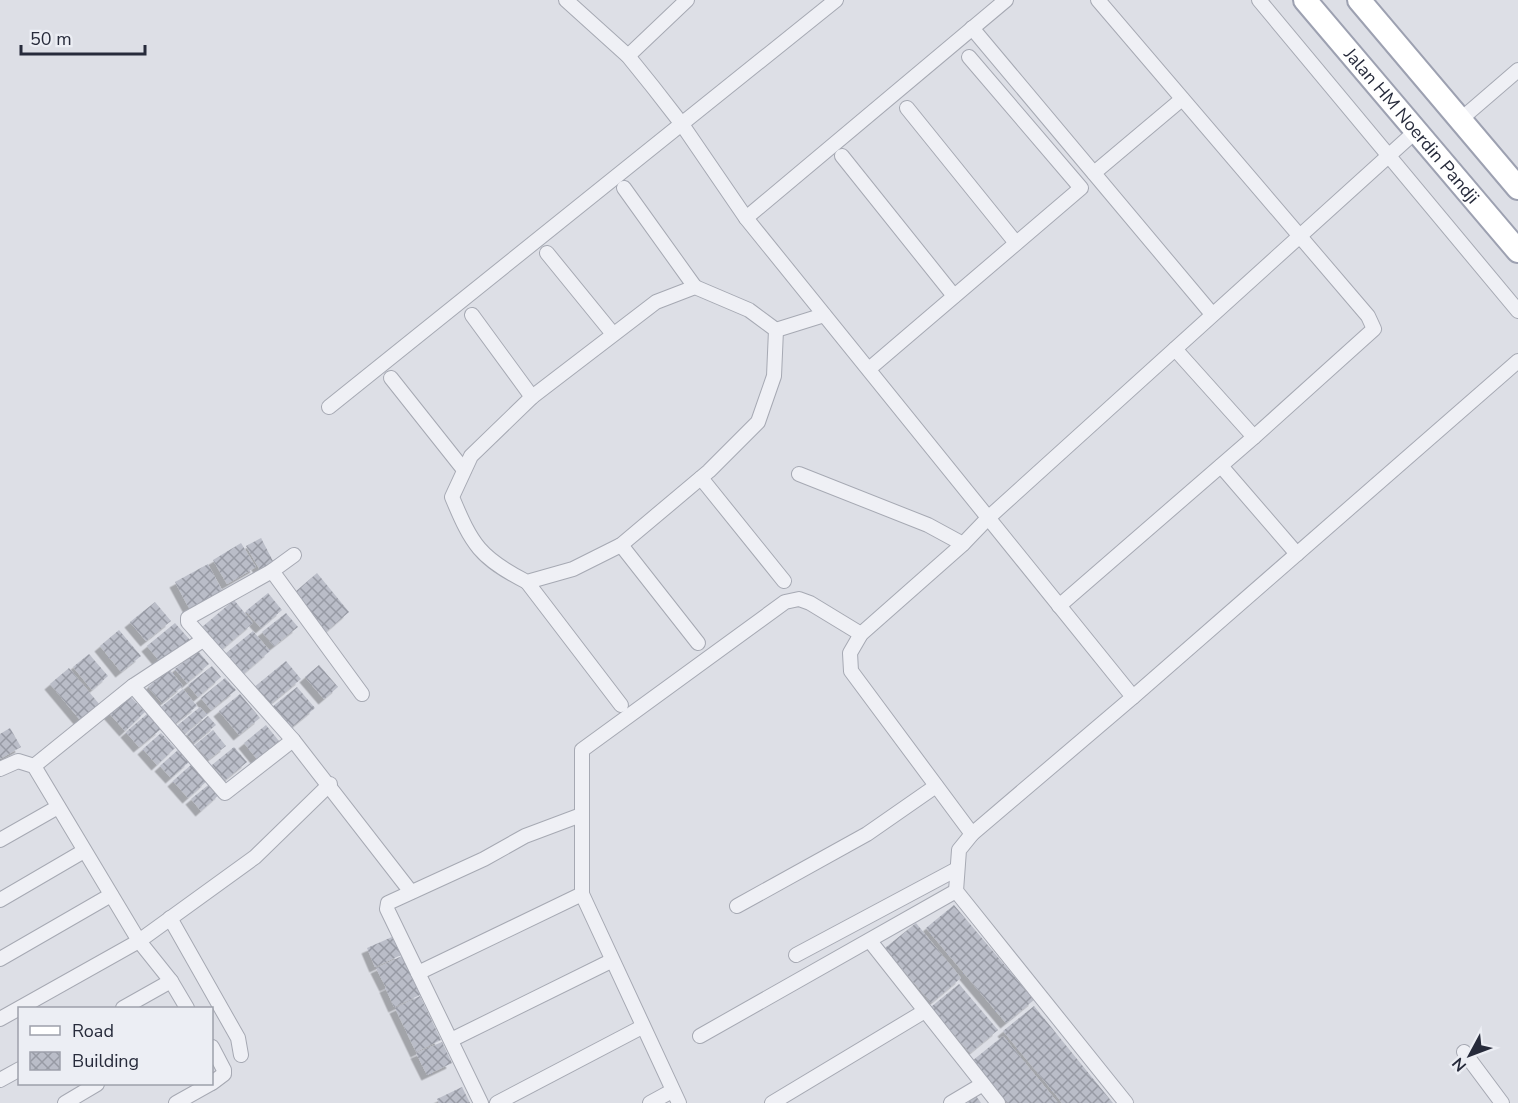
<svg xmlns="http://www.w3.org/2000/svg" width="1518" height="1103" font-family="'Nunito Sans',sans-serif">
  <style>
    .building { fill: url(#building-cross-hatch); filter: url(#shadow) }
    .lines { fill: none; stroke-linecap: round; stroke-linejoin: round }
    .minor-casing { stroke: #a6a9b3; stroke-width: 16 }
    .primary-casing { stroke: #9da1b1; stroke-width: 26 }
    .minor { stroke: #eff0f5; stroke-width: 14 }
    .primary { stroke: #fff; stroke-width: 22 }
    .labels { text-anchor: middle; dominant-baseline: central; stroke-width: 4.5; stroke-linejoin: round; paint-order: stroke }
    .street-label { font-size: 18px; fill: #272b3b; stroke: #eceef4 }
  </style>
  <defs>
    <pattern id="building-cross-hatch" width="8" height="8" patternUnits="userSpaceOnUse" patternTransform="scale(1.5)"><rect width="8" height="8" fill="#babdc8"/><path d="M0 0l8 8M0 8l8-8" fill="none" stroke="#979aa4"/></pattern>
    <filter id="shadow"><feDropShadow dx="-5.5" dy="5.5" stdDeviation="0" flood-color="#0004"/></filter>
  </defs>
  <rect width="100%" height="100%" fill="#dddfe6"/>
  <g class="building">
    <polygon points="261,538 274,563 260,570 246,546"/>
    <polygon points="241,543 256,567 227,584 213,560"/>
    <polygon points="208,564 223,592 190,610 175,582"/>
    <polygon points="317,573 349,612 326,632 294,593"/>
    <polygon points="268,593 282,610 261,628 246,611"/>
    <polygon points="234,600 253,623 220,651 201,628"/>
    <polygon points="155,602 171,621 146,641 130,622"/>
    <polygon points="286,613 298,627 274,646 262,632"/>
    <polygon points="175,623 190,640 161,663 147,646"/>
    <polygon points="119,630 141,656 121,672 100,646"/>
    <polygon points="253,631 270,651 242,675 225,654"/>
    <polygon points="198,651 209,664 187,683 175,669"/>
    <polygon points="89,654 108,676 92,690 73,667"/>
    <polygon points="286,661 301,679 268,706 253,688"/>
    <polygon points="319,665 338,687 324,699 305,677"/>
    <polygon points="212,666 221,677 198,697 188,685"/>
    <polygon points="69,668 100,705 81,721 50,684"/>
    <polygon points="169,669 183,686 162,703 148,687"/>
    <polygon points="225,678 236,690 211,710 201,698"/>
    <polygon points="297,687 315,708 290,729 272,707"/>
    <polygon points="183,689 197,706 175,724 161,707"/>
    <polygon points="240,694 260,718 239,735 219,711"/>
    <polygon points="129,695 145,712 125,731 109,713"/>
    <polygon points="200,707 207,715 185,733 178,725"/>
    <polygon points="147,714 161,729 139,747 126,732"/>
    <polygon points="208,716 216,725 194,743 187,734"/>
    <polygon points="266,725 279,741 257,759 244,743"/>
    <polygon points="10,728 21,747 0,759 0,734"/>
    <polygon points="213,730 226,746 208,760 195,745"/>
    <polygon points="161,733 175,748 157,765 143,749"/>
    <polygon points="234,747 247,762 225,780 212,765"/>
    <polygon points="179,749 190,761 171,778 160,766"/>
    <polygon points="192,764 207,781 188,798 173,781"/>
    <polygon points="212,782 221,793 201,811 191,799"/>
    <polygon points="954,905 1034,1000 1006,1023 926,928"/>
    <polygon points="916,923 961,978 931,1003 885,948"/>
    <polygon points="392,937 401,955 375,967 367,948"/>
    <polygon points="402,956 420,995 394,1007 385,987 408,976 385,986 376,968"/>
    <polygon points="959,984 998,1030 970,1053 931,1007"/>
    <polygon points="420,996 441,1040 416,1052 395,1008"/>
    <polygon points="1034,1006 1086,1070 1113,1103 1062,1103 1056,1095 1003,1031"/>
    <polygon points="1003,1036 1058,1103 1007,1103 972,1061"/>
    <polygon points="442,1042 452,1063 427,1075 416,1053"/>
    <polygon points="462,1087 470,1103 439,1103 437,1099"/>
    <polygon points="976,1096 981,1103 967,1103"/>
  </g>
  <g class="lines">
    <defs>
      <g id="minor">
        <polyline points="566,0 628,56 653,87 681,123 746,218 1133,697 972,834 959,850 956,891 1126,1103"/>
        <polyline points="1259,0 1518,311"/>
        <polyline points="972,28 1212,314"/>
        <polyline points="628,56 687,0"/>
        <polyline points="907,108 1016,243"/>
        <polyline points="1460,120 1518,70"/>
        <polyline points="842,156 954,296"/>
        <polyline points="1094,173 1182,99"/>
        <polyline points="624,188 695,287"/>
        <polyline points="746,218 1006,0"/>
        <polyline points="547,253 613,334"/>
        <path d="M 695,287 L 749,310 L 776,330 L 774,376 L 758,422 L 709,471 L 621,545 L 573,569 L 527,582 C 480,558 472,545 452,497 L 471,456 L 532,397 L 656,302 Z"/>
        <polyline points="472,315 532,397"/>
        <polyline points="776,330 824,315"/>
        <polyline points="1175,349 1254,437"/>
        <polyline points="869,369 1081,188 969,57"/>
        <polyline points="391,378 464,470"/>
        <polyline points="329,407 836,0"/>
        <polyline points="1221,466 1297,554"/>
        <polyline points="799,474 928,525 963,544"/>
        <polyline points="701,478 784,581"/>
        <polyline points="621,545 698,643"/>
        <polyline points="294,555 272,571 188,618 188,622 293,740 411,892"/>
        <polyline points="272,571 362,694"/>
        <polyline points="527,582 621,705"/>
        <polyline points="1059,606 1254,437 1374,329 1368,316 1098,0"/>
        <polyline points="133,686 225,793 293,740"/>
        <polyline points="1133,697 1518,361"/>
        <polyline points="34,766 133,686 203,640"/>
        <polyline points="0,769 18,761 34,766 139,941 171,981 187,1008"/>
        <polyline points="972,834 851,671 850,653 861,634 963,544 987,519 1416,131"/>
        <polyline points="0,840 58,807"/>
        <polyline points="0,900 84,851"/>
        <polyline points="737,906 867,834 936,786"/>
        <polyline points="170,918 238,1038 241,1055"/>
        <polyline points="870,941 998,1103"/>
        <polyline points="796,955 957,869"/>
        <polyline points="0,959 111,895"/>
        <polyline points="418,973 582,894"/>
        <polyline points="123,1008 171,981"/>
        <polyline points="0,1019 139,941 255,857 330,784"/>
        <polyline points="700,1036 956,891"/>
        <polyline points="451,1040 611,961"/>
        <polyline points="212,1047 224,1070 224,1074 212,1083"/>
        <polyline points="1464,1052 1502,1103"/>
        <polyline points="0,1080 20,1069"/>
        <polyline points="65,1103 97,1084"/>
        <polyline points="176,1103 210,1084"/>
        <polyline points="481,1103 387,909 388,903 484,859 525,836 581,815"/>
        <polyline points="497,1103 642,1027"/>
        <polyline points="650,1103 672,1091"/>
        <polyline points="679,1103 582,894 582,750 785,602 799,599 810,603 861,634"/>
        <polyline points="772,1103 925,1011"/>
        <polyline points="951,1103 983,1084"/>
      </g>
      <g id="primary">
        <path id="s1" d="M 1305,0 L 1518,251"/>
        <polyline points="1359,0 1518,188"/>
      </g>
    </defs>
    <use href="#minor" class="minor-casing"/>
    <use href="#primary" class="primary-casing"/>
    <use href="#minor" class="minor"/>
    <use href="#primary" class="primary"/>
  </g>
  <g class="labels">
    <g class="street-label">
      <text stroke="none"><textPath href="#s1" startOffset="165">Jalan HM Noerdin Pandji</textPath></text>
    </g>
  </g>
  <rect x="18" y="1007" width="195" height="78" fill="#eceef4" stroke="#9da0aa" stroke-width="1.5"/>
  <rect x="30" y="1026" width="30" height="9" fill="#ffffff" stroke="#9da0aa" stroke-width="1.5"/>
  <text x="72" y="1037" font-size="18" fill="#272b3b">Road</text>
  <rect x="30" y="1052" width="30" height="18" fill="url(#building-cross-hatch)" stroke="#9da0aa" stroke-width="1.5"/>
  <text x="72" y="1067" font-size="18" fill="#272b3b">Building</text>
  <g transform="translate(1470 1055) rotate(229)" stroke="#eceef4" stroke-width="4.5" paint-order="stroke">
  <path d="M0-4.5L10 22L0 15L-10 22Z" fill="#272b3b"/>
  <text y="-9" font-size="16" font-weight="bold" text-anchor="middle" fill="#272b3b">N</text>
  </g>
  <path d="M21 45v9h124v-9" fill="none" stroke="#272b3b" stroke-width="3"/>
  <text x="30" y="45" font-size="18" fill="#272b3b" stroke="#eceef4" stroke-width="4.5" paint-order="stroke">50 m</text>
</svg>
